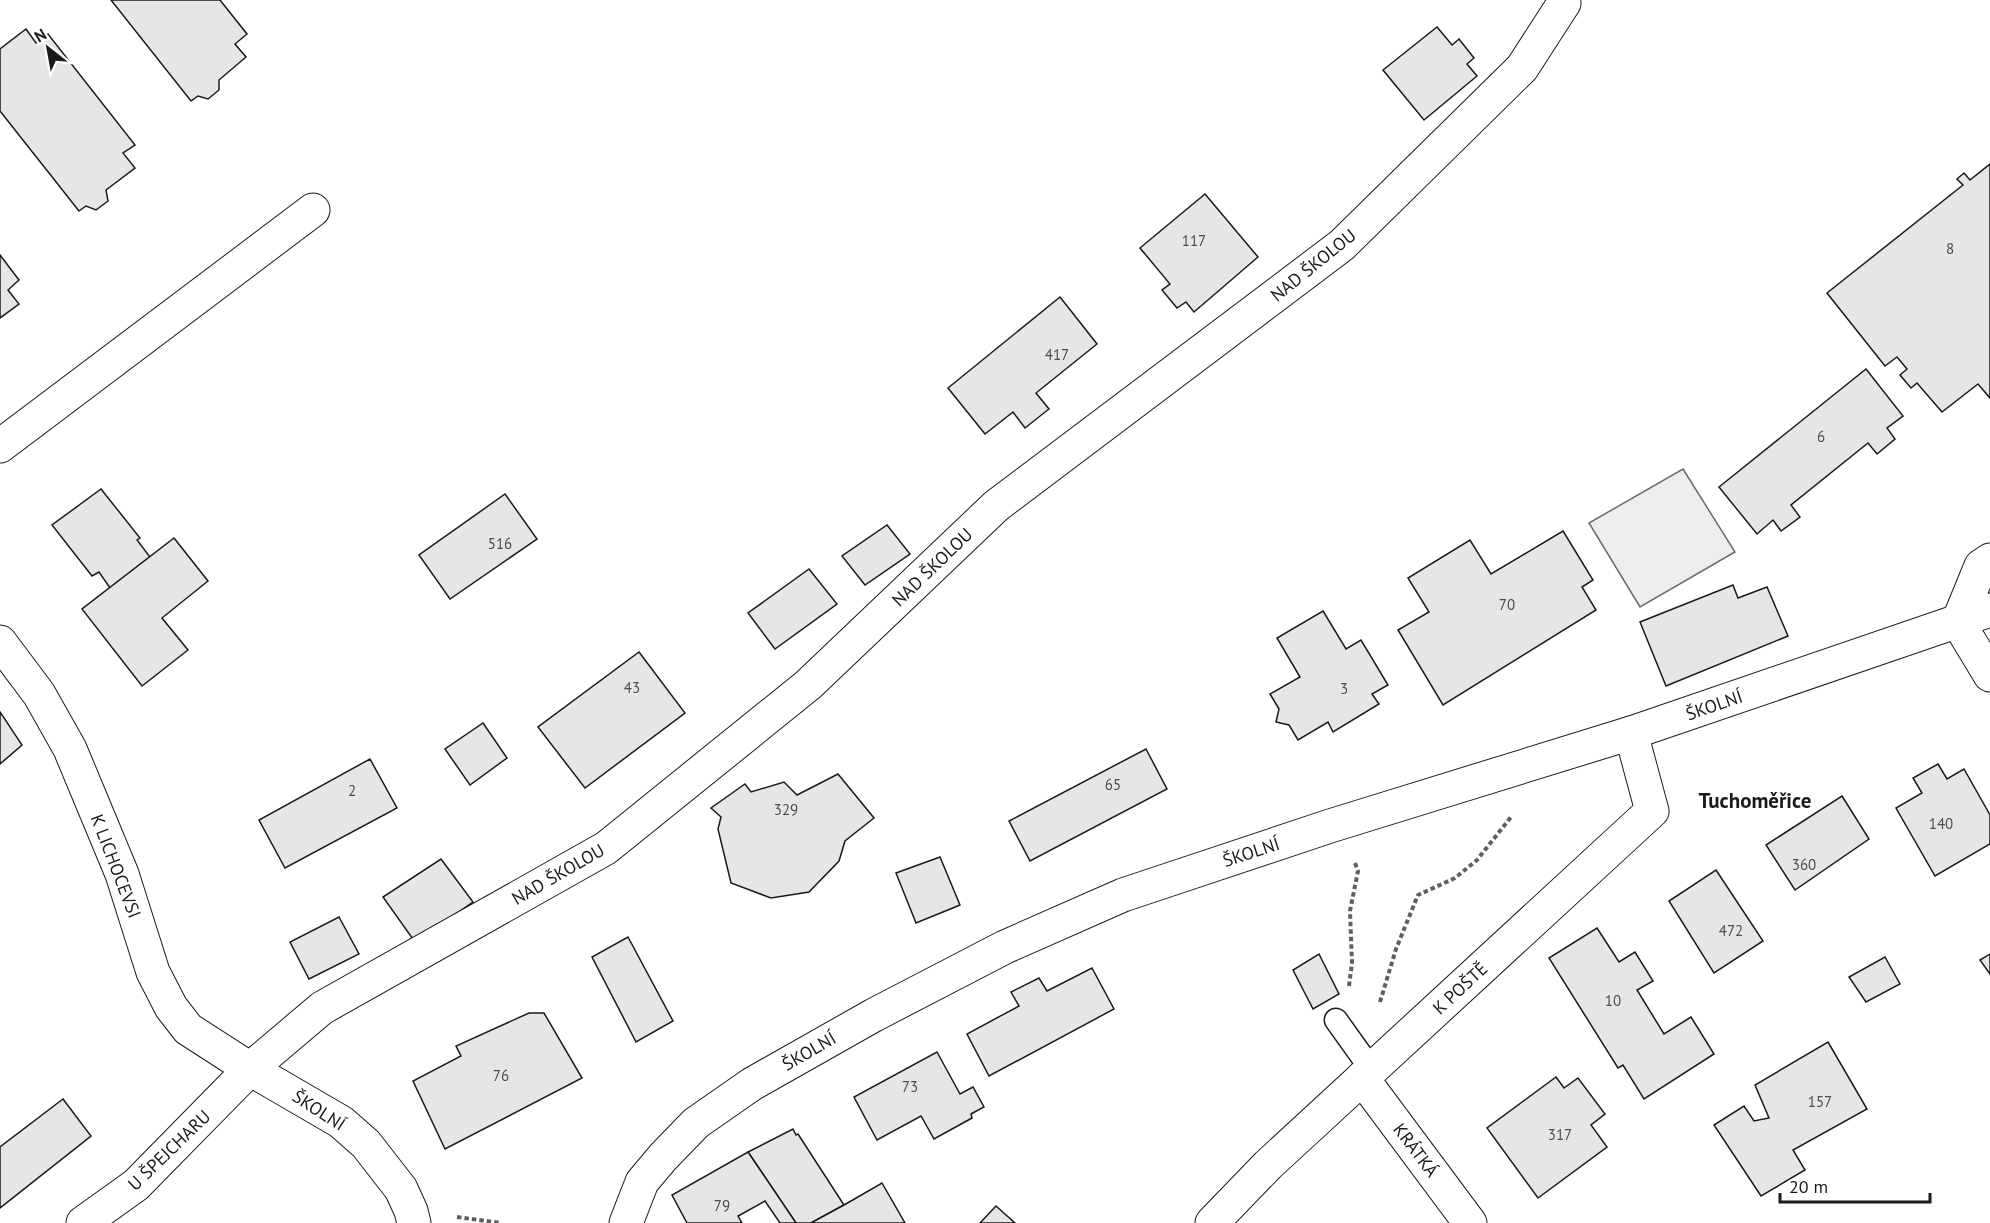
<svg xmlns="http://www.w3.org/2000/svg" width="1990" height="1223" font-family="'PT Sans',sans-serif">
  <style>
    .built { fill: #ededed; stroke: #6a6a6a; stroke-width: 1.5 }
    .building { fill: #e6e6e6; stroke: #1a1a1a; stroke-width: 1.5 }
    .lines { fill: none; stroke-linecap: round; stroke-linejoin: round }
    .service-casing { stroke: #1a1a1a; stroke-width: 25 }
    .minor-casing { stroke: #1a1a1a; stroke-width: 35 }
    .tertiary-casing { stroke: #1a1a1a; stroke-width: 35 }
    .path { stroke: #5f5f5f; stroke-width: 4; stroke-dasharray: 4.5 3; stroke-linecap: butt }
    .service { stroke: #fff; stroke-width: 22 }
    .minor { stroke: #fff; stroke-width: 33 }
    .tertiary { stroke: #fff; stroke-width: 33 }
    .labels { text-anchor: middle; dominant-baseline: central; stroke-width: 4.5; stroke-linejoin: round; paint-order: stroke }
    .number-label { font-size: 15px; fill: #4d4d4d }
    .street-label { font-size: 18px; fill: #1a1a1a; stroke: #fff }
    .quarter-label { font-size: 21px; font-weight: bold; fill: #1a1a1a; stroke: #fff }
  </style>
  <rect width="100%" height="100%" fill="#fff"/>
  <polygon class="built" points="1683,469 1735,552 1640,607 1589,523"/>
  <g class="building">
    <polygon points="111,0 220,0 247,34 235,44 246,57 219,80 219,90 208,99 198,96 191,101"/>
    <polygon points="1437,27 1452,45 1459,39 1474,58 1467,64 1477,76 1424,120 1383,70"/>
    <polygon points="26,29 36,43 48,34 135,145 123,153 135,168 106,190 108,201 96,210 86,206 79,211 0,111 0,49"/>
    <polygon points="1990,164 1990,398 1978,384 1942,412 1917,383 1911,388 1900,375 1907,369 1897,357 1885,366 1827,293 1963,185 1957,179 1964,173 1970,180"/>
    <polygon points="1205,194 1258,257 1194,312 1186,302 1177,308 1162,290 1170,284 1140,248"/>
    <polygon points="0,255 19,280 8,290 19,304 0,318"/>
    <polygon points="1060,297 1097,344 1036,393 1049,409 1025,428 1013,412 985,434 948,388"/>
    <polygon points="1866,369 1903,416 1887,428 1895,439 1877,454 1868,443 1791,505 1800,517 1781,531 1773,520 1757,534 1719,487"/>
    <polygon points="101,489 140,538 137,540 150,557 110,588 99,572 92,576 52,525"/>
    <polygon points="505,494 537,539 450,599 419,555"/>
    <polygon points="887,525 910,554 865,585 842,556"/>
    <polygon points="1563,531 1593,580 1582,587 1596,610 1443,705 1398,630 1429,612 1408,578 1470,540 1491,574"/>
    <polygon points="174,538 208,581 162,618 188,650 142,686 82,609"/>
    <polygon points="809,569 837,604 775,649 748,613"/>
    <polygon points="1733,585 1738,598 1767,587 1788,636 1666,686 1640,622"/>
    <polygon points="1323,611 1346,649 1361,640 1388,685 1372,694 1379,704 1333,732 1328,722 1298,740 1289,725 1276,722 1279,709 1270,694 1300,677 1277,638"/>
    <polygon points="639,652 685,713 585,788 538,727"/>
    <polygon points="0,712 22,745 0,764"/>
    <polygon points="483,723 507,758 470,785 445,749"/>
    <polygon points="1146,749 1167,789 1030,861 1009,821"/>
    <polygon points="370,759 397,808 285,868 259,820"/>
    <polygon points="1938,764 1947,779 1964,769 1990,815 1990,844 1935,876 1896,808 1922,793 1913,778"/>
    <polygon points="838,774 874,818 845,841 839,861 809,892 771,898 731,883 718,829 721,817 711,808 745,784 751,792 784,782 797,795"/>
    <polygon points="1842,796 1869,839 1795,890 1766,845"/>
    <polygon points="940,857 960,905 916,923 896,873"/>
    <polygon points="441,859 473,902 415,942 383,897"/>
    <polygon points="1716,870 1763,941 1714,973 1669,901"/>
    <polygon points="339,917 359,954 309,979 290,942"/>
    <polygon points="1597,928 1619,962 1635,952 1653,981 1637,990 1664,1034 1691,1017 1714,1054 1644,1099 1623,1065 1618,1068 1549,958"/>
    <polygon points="628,937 673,1021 636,1042 592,957"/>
    <polygon points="1319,954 1339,994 1313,1009 1293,970"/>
    <polygon points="1990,954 1990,974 1980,960"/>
    <polygon points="1885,957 1900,984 1866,1002 1849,977"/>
    <polygon points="1092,968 1114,1009 989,1076 967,1034 1019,1006 1011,992 1039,978 1047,991"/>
    <polygon points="529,1013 544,1013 582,1078 445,1149 413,1081 461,1056 456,1046"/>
    <polygon points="1828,1042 1867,1109 1793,1150 1805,1170 1761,1196 1714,1125 1744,1106 1754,1121 1769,1118 1755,1085"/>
    <polygon points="937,1052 960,1094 973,1087 984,1107 971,1114 972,1118 934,1139 921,1116 877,1140 854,1097"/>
    <polygon points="1556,1077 1564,1088 1578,1078 1605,1114 1591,1125 1607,1147 1538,1198 1487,1128"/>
    <polygon points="63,1099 91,1136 0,1208 0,1147"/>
    <polygon points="793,1129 796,1135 798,1134 844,1205 811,1223 796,1223 748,1152"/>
    <polygon points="748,1152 796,1223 780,1223 765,1201 738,1216 742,1223 687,1223 672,1195"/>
    <polygon points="882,1183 905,1223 811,1223 844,1205"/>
    <polygon points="996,1206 1015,1223 980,1223"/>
  </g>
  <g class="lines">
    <defs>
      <polyline id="service" points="1336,1020 1371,1069"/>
      <g id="minor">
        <polyline points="0,446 313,210"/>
        <polyline points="1990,560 1981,566 1958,622 1990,675"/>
        <polyline points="250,1069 322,1008 606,848 808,685 996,506 1342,245 1522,68 1564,3"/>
        <polyline points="1362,1078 1470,1223"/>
        <polyline points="1212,1223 1268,1165 1652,811 1631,733"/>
      </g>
      <g id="tertiary">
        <polyline points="0,642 39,694 70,749 122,874 153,972 171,1007 188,1029 250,1069 341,1122 366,1144 401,1189 411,1211 414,1223"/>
        <polyline points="83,1223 136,1185 250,1069"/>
        <polyline points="626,1223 642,1182 663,1157 696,1123 752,1084 874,1015 1005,947 1123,895 1330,826 1631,733 1990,610"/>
      </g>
    </defs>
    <use href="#service" class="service-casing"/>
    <use href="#minor" class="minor-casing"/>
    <use href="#tertiary" class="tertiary-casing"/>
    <g class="path">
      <polyline points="1349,986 1352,963 1350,911 1358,871 1355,863"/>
      <polyline points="1380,1002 1396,949 1418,895 1455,878 1477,860 1511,817"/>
      <polyline points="457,1217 501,1223"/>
    </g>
    <use href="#service" class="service"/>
    <use href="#minor" class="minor"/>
    <use href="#tertiary" class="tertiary"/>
  </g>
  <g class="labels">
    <g class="number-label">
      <text x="1194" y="240">117</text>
      <text x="1950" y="248">8</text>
      <text x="1057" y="354">417</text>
      <text x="1821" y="436">6</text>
      <text x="500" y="543">516</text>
      <text x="1507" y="604">70</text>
      <text x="632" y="687">43</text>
      <text x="1344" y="688">3</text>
      <text x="1113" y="784">65</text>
      <text x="352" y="790">2</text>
      <text x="786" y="809">329</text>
      <text x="1941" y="823">140</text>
      <text x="1804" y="864">360</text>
      <text x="1731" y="930">472</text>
      <text x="1613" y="1000">10</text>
      <text x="501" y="1075">76</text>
      <text x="910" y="1086">73</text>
      <text x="1820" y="1101">157</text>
      <text x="1560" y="1134">317</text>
      <text x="722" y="1205">79</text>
    </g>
    <g class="street-label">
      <text transform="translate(1313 265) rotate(-39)">NAD ŠKOLOU</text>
      <text transform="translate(932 567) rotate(-44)">NAD ŠKOLOU</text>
      <text transform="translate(1714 705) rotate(-19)">ŠKOLNÍ</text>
      <text transform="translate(1251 852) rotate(-18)">ŠKOLNÍ</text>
      <text transform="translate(116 866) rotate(69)">K LICHOCEVSI</text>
      <text transform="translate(558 874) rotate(-30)">NAD ŠKOLOU</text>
      <text transform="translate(1460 988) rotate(-43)">K POŠTĚ</text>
      <text transform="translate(809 1051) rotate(-30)">ŠKOLNÍ</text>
      <text transform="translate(319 1110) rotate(33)">ŠKOLNÍ</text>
      <text transform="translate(169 1150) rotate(-44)">U ŠPEJCHARU</text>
      <text transform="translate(1416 1150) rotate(53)">KRÁTKÁ</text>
    </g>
    <g class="quarter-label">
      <text x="1755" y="800">Tuchoměřice</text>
    </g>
  </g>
  <g transform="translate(48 48) rotate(329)" stroke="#ffffff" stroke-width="4.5" paint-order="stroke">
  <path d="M0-4.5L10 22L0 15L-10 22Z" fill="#1a1a1a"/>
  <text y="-9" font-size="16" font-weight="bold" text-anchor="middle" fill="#1a1a1a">N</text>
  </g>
  <path d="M1780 1193v9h150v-9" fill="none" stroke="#1a1a1a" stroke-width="3"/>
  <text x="1789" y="1193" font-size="18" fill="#1a1a1a" stroke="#ffffff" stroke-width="4.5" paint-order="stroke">20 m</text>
</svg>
